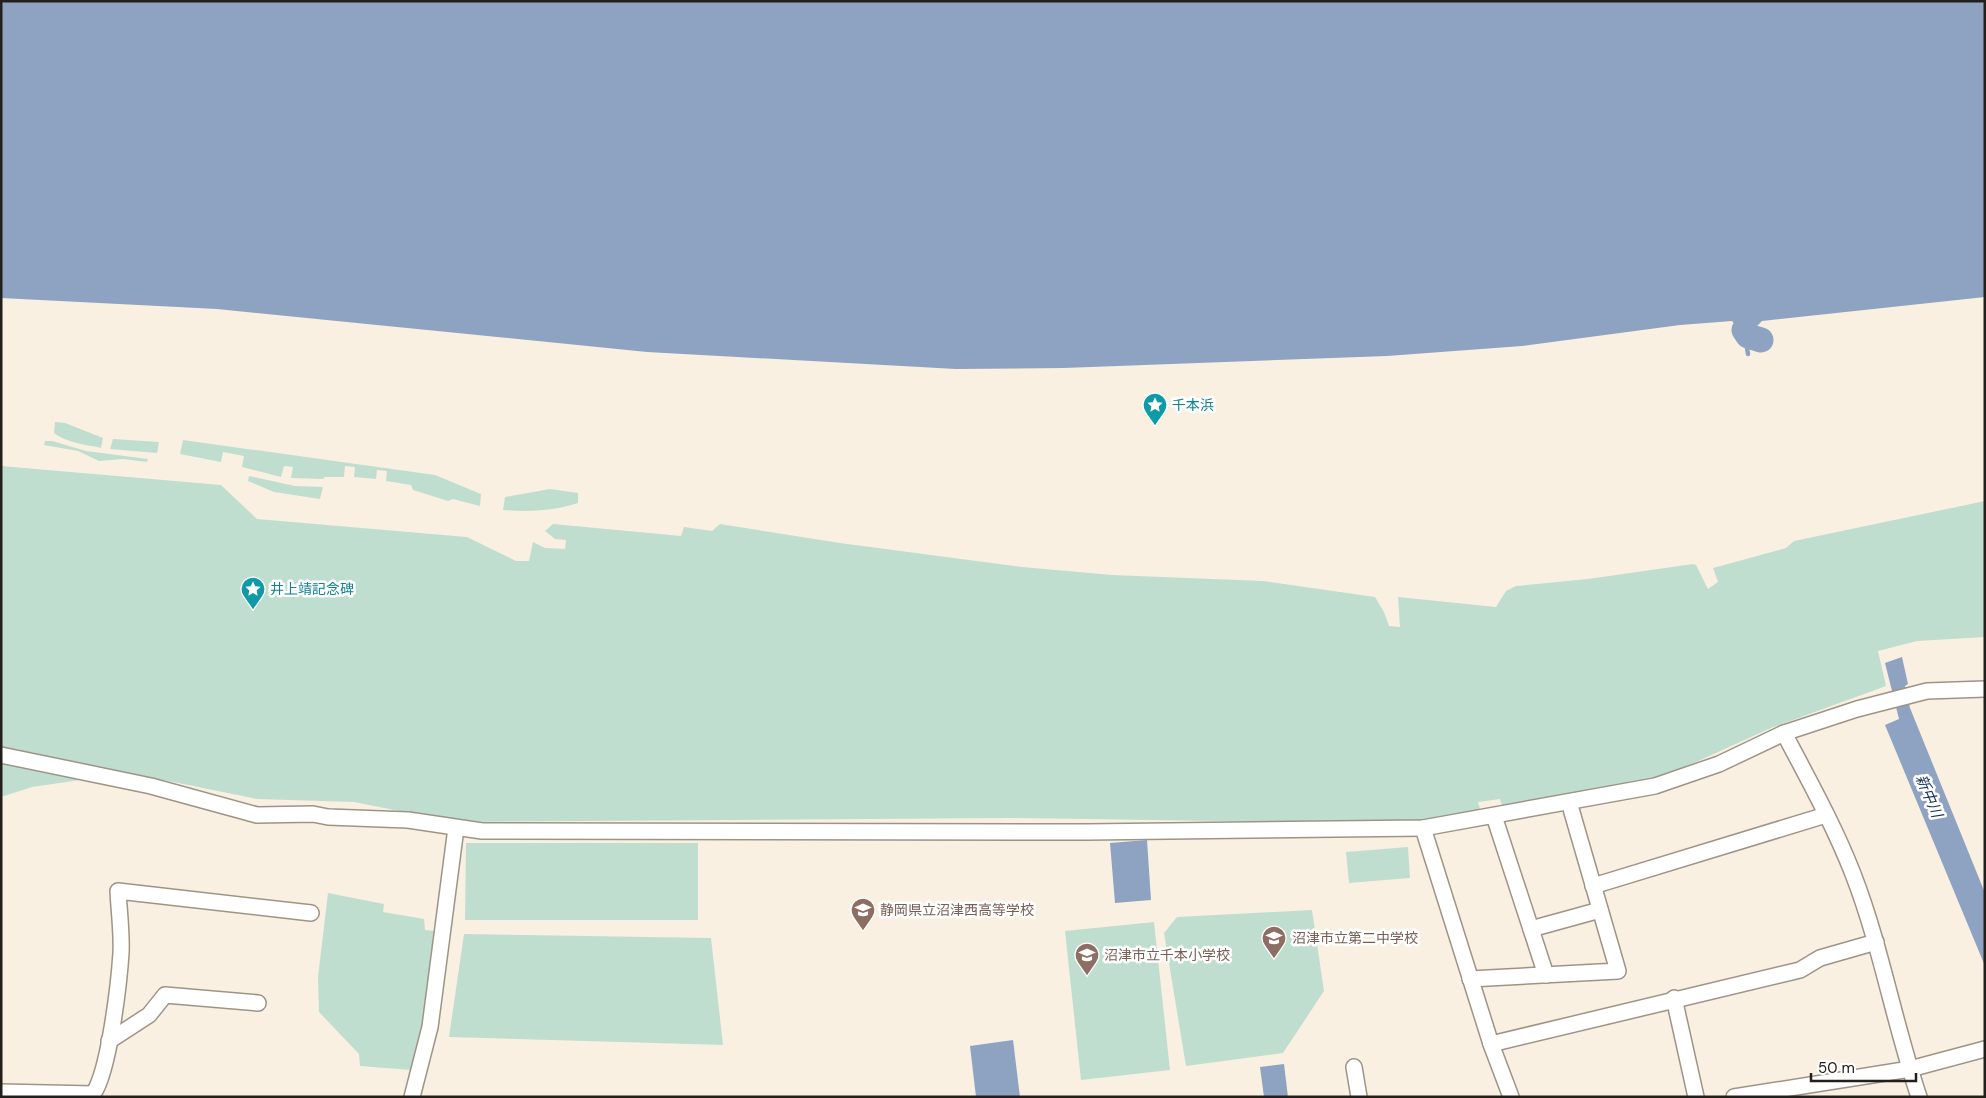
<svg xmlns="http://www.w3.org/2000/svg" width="1986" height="1098" font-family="'DM Sans','Noto Sans JP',sans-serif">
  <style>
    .green { fill: #c0decf }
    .water { fill: #8ea3c2 }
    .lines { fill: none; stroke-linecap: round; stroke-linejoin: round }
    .stream { stroke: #8ea3c2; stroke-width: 4.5 }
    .river { stroke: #8ea3c2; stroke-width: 25 }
    .minor-casing { stroke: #9d9487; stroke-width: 18 }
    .minor { stroke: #fff; stroke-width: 15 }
    .labels { text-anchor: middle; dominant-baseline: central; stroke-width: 5; stroke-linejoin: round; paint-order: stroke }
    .culture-label { font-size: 14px; fill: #0d838f; stroke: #fff; text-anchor: start }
    .education-label { font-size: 14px; fill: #785e54; stroke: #fff; text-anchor: start }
    .water-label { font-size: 15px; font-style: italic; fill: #1b3661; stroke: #fff }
  </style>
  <rect width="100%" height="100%" fill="#f9f0e1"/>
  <g class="green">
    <path d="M 55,422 L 65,423 L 103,438 L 101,448 C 84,444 67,443 54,433 Z"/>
    <polygon points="113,439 159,442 157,453 110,449"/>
    <polygon points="183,440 435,475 481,494 480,506 453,499 448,501 413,490 411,485 386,481 387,471 377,470 376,479 354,477 355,467 345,466 344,477 325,477 323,479 291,478 293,467 284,466 281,477 242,467 244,456 223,452 221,462 180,454"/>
    <polygon points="45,441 52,441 86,451 148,459 147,462 123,459 99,461 78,451 44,445"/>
    <polygon points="1,466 221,485 257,519 467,537 516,561 529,561 533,542 545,548 565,549 566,540 555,539 545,531 553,524 681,536 684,527 712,531 720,524 840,543 1022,567 1112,575 1263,581 1375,597 1384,612 1389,626 1400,627 1398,597 1496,607 1506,591 1516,586 1588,579 1693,564 1696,565 1708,589 1718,582 1713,568 1786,548 1794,541 1985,501 1985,637 1917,641 1878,651 1886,686 1771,728 1674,772 1638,783 1503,808 1500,799 1478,802 1481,812 1430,820 1350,823 1010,818 454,822 354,802 257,799 129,773 32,787 1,797"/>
    <polygon points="249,476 295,486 323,487 320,499 274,492 248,481"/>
    <path d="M 550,489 L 578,493 L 578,503 C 554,511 527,512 503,510 L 505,497 Z"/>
    <polygon points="466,843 698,843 698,920 465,920"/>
    <polygon points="1408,847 1410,878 1349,883 1346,852"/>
    <polygon points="328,893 384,904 383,912 424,919 425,930 435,931 422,1034 411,1070 360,1066 359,1054 319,1012 318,977"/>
    <polygon points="1312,910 1324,991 1283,1053 1186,1066 1164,933 1177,917"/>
    <polygon points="1154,922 1170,1070 1081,1080 1065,931"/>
    <polygon points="464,934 711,938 723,1045 449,1037"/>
  </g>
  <g class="water">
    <path d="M 1,1 L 1985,1 L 1985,297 L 1762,321 C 1755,329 1749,332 1738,329 L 1732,321 L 1680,325 L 1522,346 L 1387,356 L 1064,368 L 956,369 L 647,352 L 217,309 L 1,298 Z"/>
    <polygon points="1902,657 1908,684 1905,686 1910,708 1985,893 1985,966 1885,725 1899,719 1885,663"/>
    <polygon points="1147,840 1151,900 1115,903 1110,843"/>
    <polygon points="1013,1040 1020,1097 976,1097 970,1046"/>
    <polygon points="1284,1064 1288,1097 1264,1097 1260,1067"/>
  </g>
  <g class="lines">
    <polyline class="stream" points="1744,330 1748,354"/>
    <polyline class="river" points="1744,330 1748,336 1761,340"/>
    <defs>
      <g id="minor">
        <path d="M 1784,733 C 1808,779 1834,825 1853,874 C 1881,946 1894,1023 1919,1097"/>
        <polyline points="1,755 151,786 257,815 313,814 328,817 408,820 482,831 1087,832 1423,828 1655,786 1719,764 1784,733 1857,709 1927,691 1985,689"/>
        <polyline points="1494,816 1546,975"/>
        <polyline points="1423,828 1491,1044 1511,1097"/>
        <polyline points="1593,886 1826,815"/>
        <polyline points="1531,929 1600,910"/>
        <polyline points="1470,979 1618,971 1569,802"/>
        <polyline points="1674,998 1696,1097"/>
        <polyline points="109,1041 149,1015 165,995 258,1003"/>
        <polyline points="1491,1044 1800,970 1820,958 1876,942"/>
        <polyline points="1354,1067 1359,1097"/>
        <path d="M 1,1092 L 93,1094 C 109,1072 119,983 121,953 C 122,933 119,911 118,891 L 311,913"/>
        <polyline points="412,1097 430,1027 456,828"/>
        <polyline points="1734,1097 1910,1069 1985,1049"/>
      </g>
    </defs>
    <use href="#minor" class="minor-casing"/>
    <use href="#minor" class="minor"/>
  </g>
  <defs>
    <symbol id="sight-pin" viewBox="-11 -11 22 30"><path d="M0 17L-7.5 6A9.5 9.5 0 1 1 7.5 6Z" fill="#0f9aa8" stroke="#fff"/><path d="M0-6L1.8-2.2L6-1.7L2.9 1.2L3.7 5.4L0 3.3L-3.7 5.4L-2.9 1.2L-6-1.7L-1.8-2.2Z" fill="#fff"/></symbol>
    <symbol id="school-pin" viewBox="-11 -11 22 30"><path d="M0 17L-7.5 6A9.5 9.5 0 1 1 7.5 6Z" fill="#8d6e63" stroke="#fff"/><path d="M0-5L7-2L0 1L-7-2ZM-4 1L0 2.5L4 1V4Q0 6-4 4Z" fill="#fff"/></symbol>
  </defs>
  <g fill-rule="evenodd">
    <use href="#sight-pin" x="1141" y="391" width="28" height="38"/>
    <use href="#sight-pin" x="239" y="575" width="28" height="38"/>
    <use href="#school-pin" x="849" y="896" width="28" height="38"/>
    <use href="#school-pin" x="1260" y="924" width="28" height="38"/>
    <use href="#school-pin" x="1073" y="941" width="28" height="38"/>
  </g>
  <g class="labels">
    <g class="culture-label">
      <text x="1172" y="405">千本浜</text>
      <text x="270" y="589">井上靖記念碑</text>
    </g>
    <g class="education-label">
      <text x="880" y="910">静岡県立沼津西高等学校</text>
      <text x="1292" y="938">沼津市立第二中学校</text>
      <text x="1104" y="955">沼津市立千本小学校</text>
    </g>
    <g class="water-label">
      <text transform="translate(1929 796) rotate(67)">新中川</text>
    </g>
  </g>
  <rect width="1986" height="1098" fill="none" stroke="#23201b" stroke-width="5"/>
  <path d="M1811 1073v8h105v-8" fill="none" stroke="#23201b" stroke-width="2.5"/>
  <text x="1818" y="1073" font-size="15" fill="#23201b" stroke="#ffffff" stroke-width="4" paint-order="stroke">50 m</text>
</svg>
